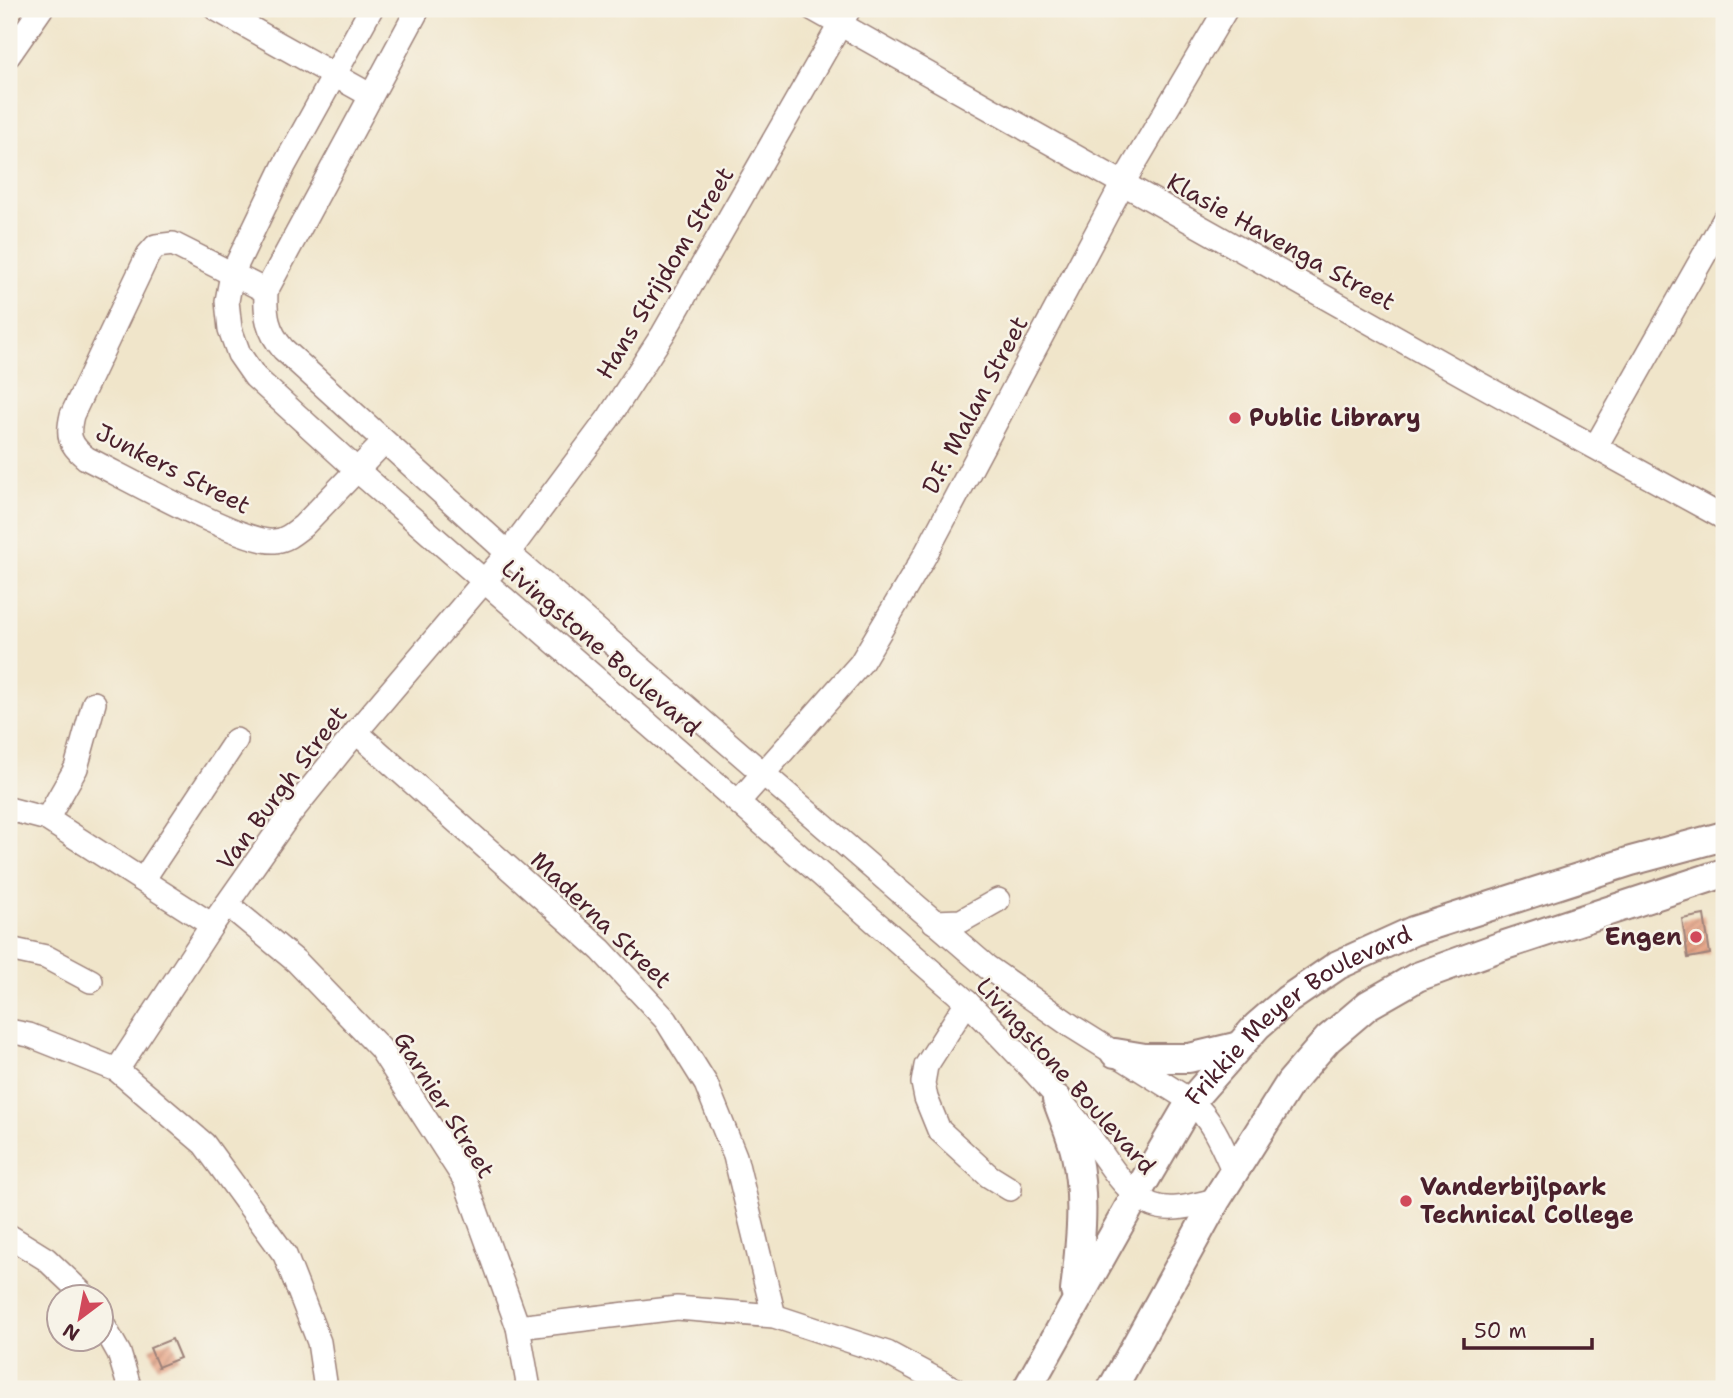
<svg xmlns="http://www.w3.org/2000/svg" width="1733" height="1398" font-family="'Shantell Sans',sans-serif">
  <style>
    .building { fill: url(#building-hatch) }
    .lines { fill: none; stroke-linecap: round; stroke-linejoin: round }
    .minor-casing { stroke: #9d827a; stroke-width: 26 }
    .major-casing { stroke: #9d827a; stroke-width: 32 }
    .minor { stroke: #fff; stroke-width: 23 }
    .major { stroke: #fff; stroke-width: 28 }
    .poi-dot { fill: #d1495b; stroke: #f7f3e8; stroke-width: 2.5 }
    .labels { text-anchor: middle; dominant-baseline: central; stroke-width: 5; stroke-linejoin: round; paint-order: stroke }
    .street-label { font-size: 24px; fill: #4a1f2b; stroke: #f7f3e8 }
    .poi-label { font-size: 24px; font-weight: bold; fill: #4a1f2b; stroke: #f7f3e8; text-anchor: start }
  </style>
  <defs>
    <pattern id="building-hatch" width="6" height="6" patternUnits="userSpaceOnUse" patternTransform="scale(1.75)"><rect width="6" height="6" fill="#e5a284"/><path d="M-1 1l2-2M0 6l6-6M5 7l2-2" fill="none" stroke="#bc836c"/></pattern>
  </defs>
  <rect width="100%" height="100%" fill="#f7f3e8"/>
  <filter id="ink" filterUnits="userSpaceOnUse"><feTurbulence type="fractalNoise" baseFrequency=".0143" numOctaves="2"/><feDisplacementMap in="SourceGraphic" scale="14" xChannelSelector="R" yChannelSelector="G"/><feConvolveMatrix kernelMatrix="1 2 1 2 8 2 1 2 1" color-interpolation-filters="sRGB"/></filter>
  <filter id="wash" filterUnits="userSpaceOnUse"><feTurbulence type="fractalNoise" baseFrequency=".00686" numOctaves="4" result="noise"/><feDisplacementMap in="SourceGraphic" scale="28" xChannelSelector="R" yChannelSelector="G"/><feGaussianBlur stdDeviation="1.57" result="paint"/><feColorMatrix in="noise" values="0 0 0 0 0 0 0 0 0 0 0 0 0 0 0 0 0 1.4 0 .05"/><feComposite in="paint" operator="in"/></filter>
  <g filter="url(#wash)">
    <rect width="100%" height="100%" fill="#f0e5ca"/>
    <g id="blocks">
      <g class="building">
        <polygon points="1704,915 1710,954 1688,958 1682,919"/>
        <polygon points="172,1339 180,1358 158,1367 150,1348"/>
      </g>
    </g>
  </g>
  <g filter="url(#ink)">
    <use href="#blocks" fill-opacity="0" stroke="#9d827a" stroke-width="2"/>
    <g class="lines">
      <defs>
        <g id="minor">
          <polyline points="216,9 370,95"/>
          <path d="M 371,9 L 284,166 L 232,274 L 227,301 L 230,329 L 239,354 L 255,377 L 358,471 L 967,1002 C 1008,1043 1048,1085 1084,1129 C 1104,1154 1122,1192 1152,1205 C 1172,1213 1196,1204 1216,1200"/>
          <path d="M 418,9 L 266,291 C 265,315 267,330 283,349 L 508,553 L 987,967 L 1073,1027 L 1191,1101 C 1212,1120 1222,1145 1233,1170"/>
          <polyline points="813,9 1467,377 1724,518"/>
          <polyline points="9,55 41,9"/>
          <path d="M 266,291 L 173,244 L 156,246 L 148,255 L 72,415 C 67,436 69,444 86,458 C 119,474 245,545 275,541 C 286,540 294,533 303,526 L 384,442"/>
          <polyline points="1596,446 1724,220"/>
          <polyline points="356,732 601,950 666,1020 706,1084 735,1156 774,1316"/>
          <polyline points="738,802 861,663 924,557 1123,183 1226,9"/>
          <polyline points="9,809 47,819 212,925"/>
          <polyline points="47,819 76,768 94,703"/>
          <polyline points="143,880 236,740"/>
          <polyline points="227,904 297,962 380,1048 465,1180 518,1327 529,1389"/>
          <polyline points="934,922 961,921 998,900"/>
          <polyline points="9,949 46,957 91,981"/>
          <polyline points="967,1002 926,1066 923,1083 926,1098 939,1130 989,1176 1010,1189"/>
          <polyline points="9,1031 29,1035 117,1070 204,1144 285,1255 319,1342 326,1389"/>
          <polyline points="117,1070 212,925 290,814 356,732 508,553 608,419 663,334 849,9"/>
          <polyline points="9,1236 46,1259 85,1296"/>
          <polyline points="102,1323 119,1353 130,1389"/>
          <polyline points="518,1327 677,1308 774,1316 887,1353 954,1389"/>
        </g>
        <g id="major">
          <polyline points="1115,1053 1145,1058 1189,1058 1239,1046"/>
          <path d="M 1057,1099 C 1063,1117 1072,1136 1076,1155 C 1086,1200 1080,1246 1075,1291"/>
          <path id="s1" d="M 1027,1389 L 1136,1195 L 1191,1101 L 1257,1026 L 1287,1000 L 1338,965 L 1413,931 L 1631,861 L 1724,836"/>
          <polyline points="1112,1389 1216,1200 1290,1083 1328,1039 1368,1005 1417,977 1502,946 1724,873"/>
        </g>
      </defs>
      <use href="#minor" class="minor-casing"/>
      <use href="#major" class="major-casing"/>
      <use href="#minor" class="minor"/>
      <use href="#major" class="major"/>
    </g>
  </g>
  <g class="poi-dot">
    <circle cx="1235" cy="418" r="7"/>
    <circle cx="1696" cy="937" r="7"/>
    <circle cx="1406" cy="1201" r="7"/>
  </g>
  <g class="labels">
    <g class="street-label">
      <text transform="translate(1281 242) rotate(29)">Klasie Havenga Street</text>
      <text transform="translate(665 273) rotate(-59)">Hans Strijdom Street</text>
      <text transform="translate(975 405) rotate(-62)">D.F. Malan Street</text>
      <text transform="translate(173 469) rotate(27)">Junkers Street</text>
      <text transform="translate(601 648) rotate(41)">Livingstone Boulevard</text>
      <text transform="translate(282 788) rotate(-53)">Van Burgh Street</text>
      <text transform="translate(601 920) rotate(44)">Maderna Street</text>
      <text stroke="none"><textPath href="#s1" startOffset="471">Frikkie Meyer Boulevard</textPath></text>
      <text transform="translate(1066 1076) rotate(48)">Livingstone Boulevard</text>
      <text transform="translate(444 1105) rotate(58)">Garnier Street</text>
    </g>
    <g class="poi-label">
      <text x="1249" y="418">Public Library</text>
      <text x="1682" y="937" text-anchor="end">Engen</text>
      <text x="1420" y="1187">Vanderbijlpark<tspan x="1420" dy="28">Technical College</tspan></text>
    </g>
  </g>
  <rect width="1733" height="1398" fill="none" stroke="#f7f3e8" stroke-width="35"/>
  <g transform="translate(80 1318) rotate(212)"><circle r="33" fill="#f7f3e8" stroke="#b29e9c" stroke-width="2"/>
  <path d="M0-5L12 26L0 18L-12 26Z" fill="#d1495b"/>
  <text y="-10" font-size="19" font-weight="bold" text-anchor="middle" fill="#4a1f2b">N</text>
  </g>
  <path d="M1464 1338v10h128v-10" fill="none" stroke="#4a1f2b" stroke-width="3.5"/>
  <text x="1474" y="1338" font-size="21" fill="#4a1f2b" stroke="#f7f3e8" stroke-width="5" paint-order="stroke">50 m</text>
</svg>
